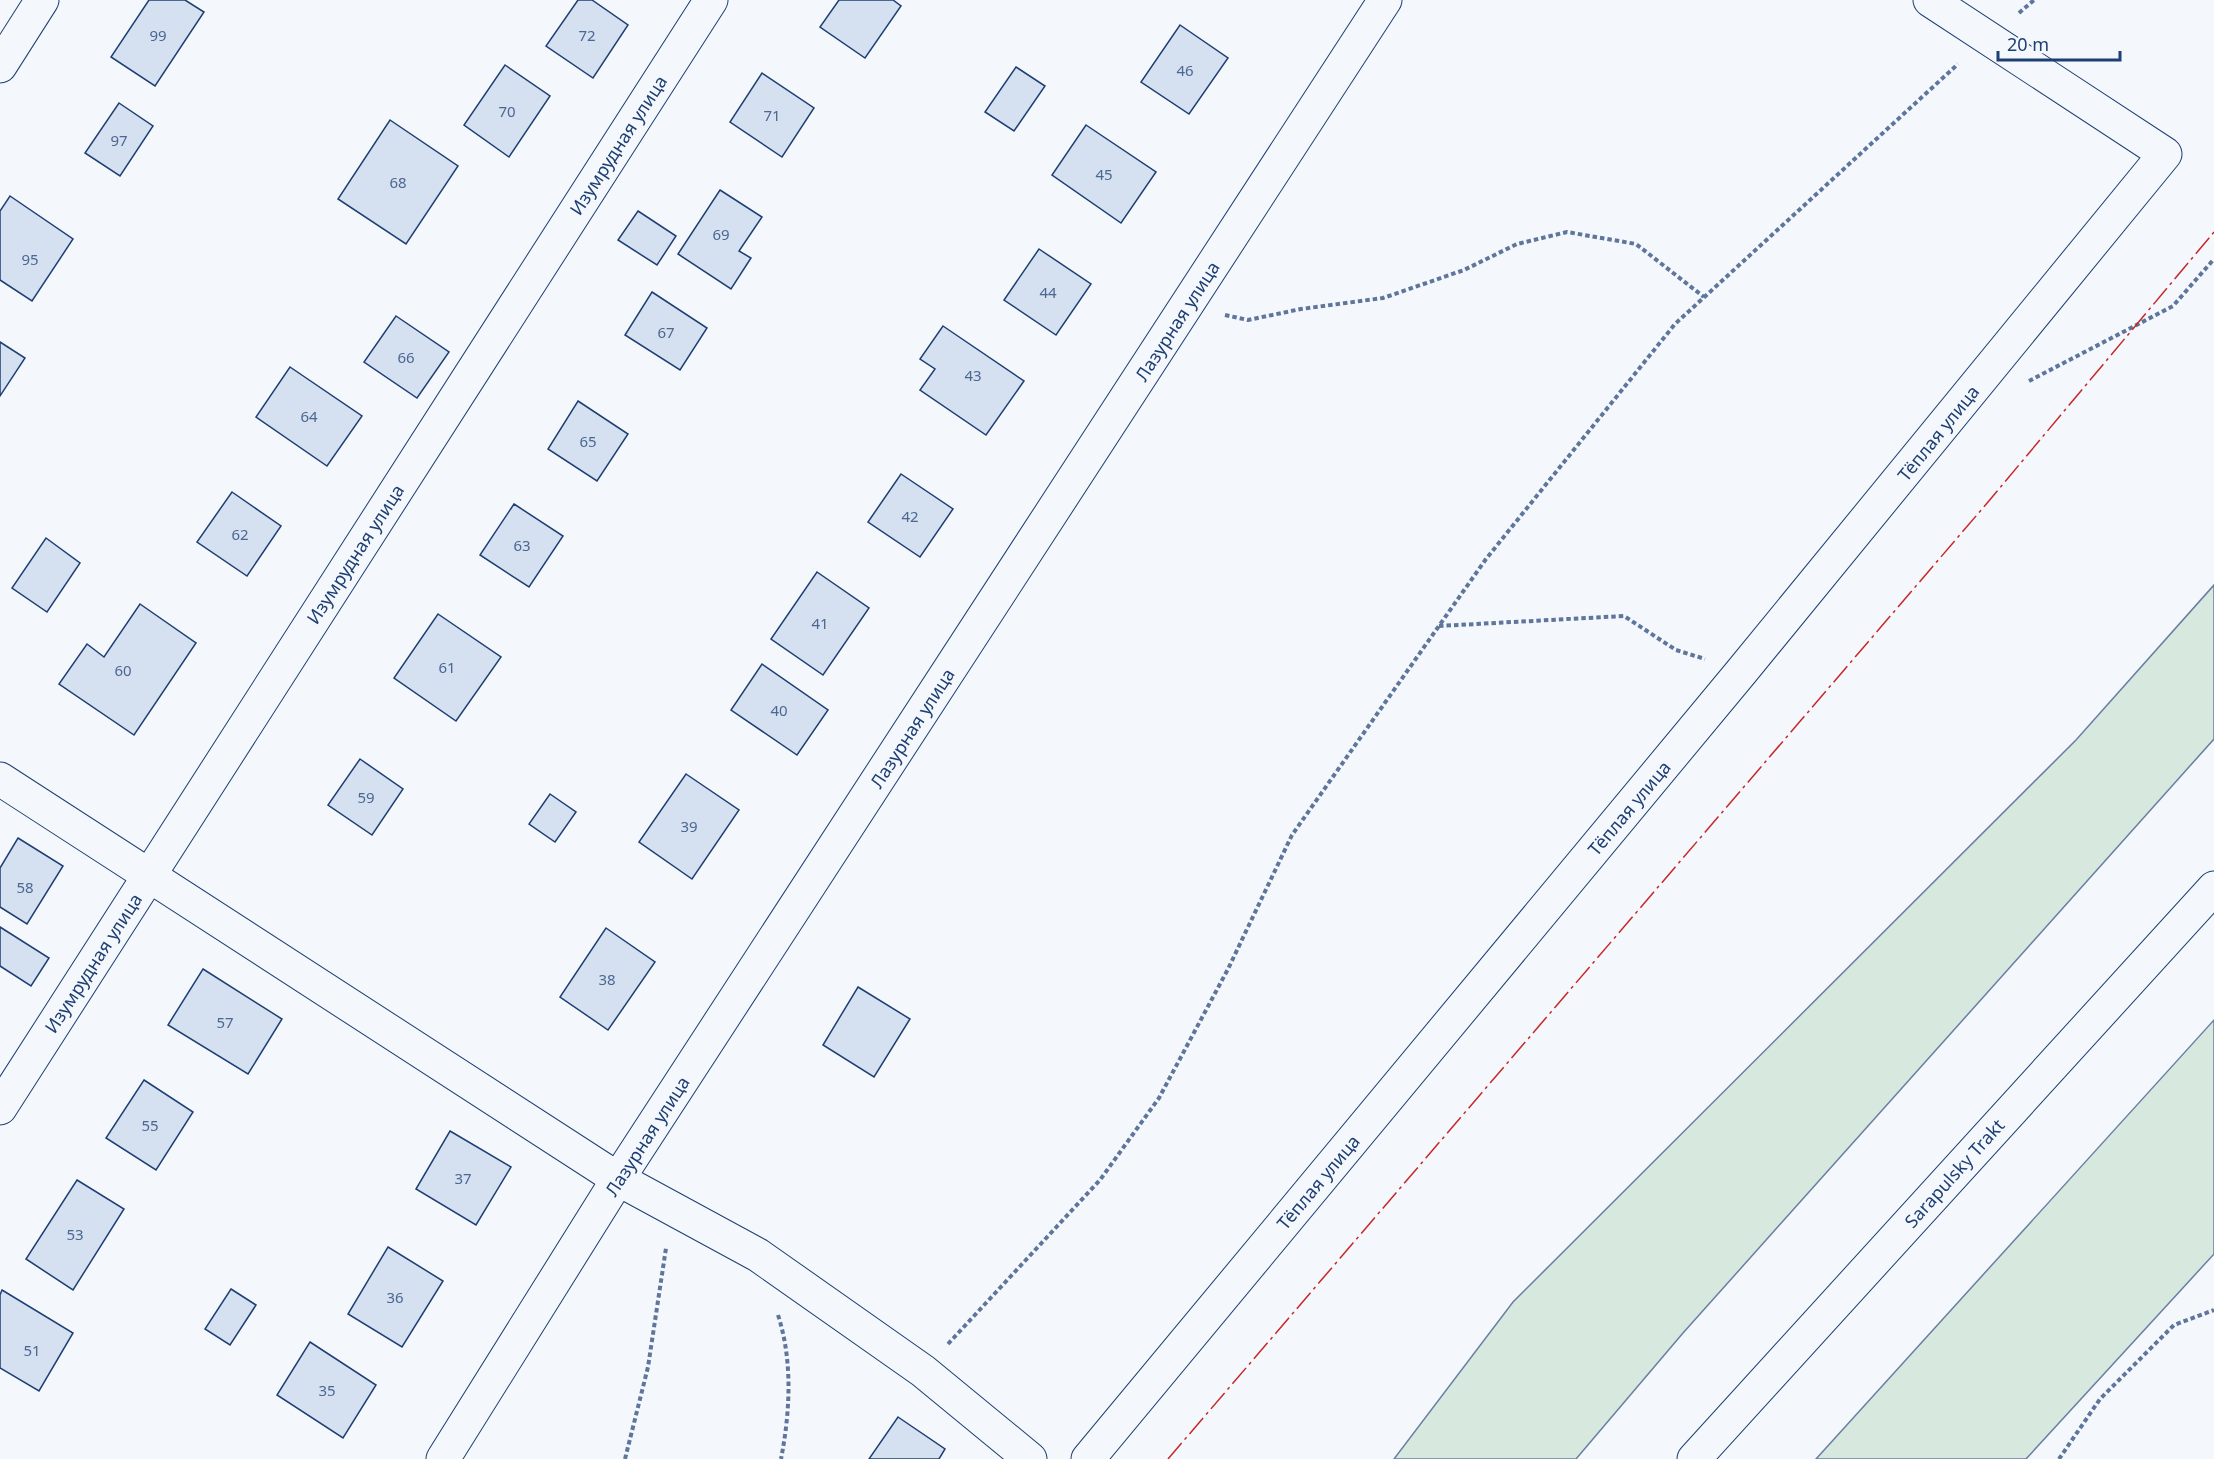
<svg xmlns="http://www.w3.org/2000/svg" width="2214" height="1459" font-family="'Noto Sans',sans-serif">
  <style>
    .green { fill: #d7e8df; stroke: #687fa3; stroke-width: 1.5 }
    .building { fill: #d5e0f0; stroke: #1d3f73; stroke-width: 1.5 }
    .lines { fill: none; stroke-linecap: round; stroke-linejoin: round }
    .street-casing { stroke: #1d3f73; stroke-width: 35 }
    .primary-casing { stroke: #1d3f73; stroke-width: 35 }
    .path { stroke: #5e769c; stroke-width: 4; stroke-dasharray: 4.5 3; stroke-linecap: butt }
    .street { stroke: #f4f7fb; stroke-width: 33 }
    .primary { stroke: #f4f7fb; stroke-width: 33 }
    .power { stroke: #c62828; stroke-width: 1.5; stroke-dasharray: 21 4.5 3 4.5; stroke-linecap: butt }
    .labels { text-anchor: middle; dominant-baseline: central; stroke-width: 4.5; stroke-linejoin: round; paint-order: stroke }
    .number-label { font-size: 15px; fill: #4b6792 }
    .street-label { font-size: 18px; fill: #1d3f73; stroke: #f4f7fb }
  </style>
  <rect width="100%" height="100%" fill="#f4f7fb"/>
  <g class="green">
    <polygon points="2214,585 2214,739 1683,1333 1576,1459 1394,1459 1513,1302 2076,740"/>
    <polygon points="2214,1020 2214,1254 2026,1459 1816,1459"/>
  </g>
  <g class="building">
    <polygon points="149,0 185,0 204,12 155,86 111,57"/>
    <polygon points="578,0 592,0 628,25 593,78 546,46"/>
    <polygon points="839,0 893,0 901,6 865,58 820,27"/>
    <polygon points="1180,25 1228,58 1189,114 1141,82"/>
    <polygon points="505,65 550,96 509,157 464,125"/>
    <polygon points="1016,67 1045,86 1014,131 985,112"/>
    <polygon points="762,73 814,108 782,157 730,122"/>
    <polygon points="119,103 153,126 120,176 85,153"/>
    <polygon points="390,120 458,166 406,244 338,199"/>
    <polygon points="1086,125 1156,172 1121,223 1052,175"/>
    <polygon points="720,190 762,217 739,251 751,258 731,289 678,254"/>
    <polygon points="10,196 73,239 32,301 0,280 0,211"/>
    <polygon points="638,211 676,236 657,265 618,240"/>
    <polygon points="1039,249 1091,284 1056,335 1004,300"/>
    <polygon points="652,292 707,328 680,370 625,335"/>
    <polygon points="396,316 449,352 417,398 364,362"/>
    <polygon points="943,326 1024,381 986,435 920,390 935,369 920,359"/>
    <polygon points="0,342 25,358 0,396"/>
    <polygon points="290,367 362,416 327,466 256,417"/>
    <polygon points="578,401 628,434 597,481 548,449"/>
    <polygon points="901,474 953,509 920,557 868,522"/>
    <polygon points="232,492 281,526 247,576 197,542"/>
    <polygon points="514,504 563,536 529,587 480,555"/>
    <polygon points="46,538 80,563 47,612 12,588"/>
    <polygon points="817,572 869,608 823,675 771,639"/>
    <polygon points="140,604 196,643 134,735 59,684 87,644 104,657"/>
    <polygon points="438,614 501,657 456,721 394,678"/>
    <polygon points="762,664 828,710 797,755 731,710"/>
    <polygon points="360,759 403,789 372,835 328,805"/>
    <polygon points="686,774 739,810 692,879 639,842"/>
    <polygon points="550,794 576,812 555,842 529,824"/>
    <polygon points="18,838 63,866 27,924 0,907 0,868"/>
    <polygon points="0,927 49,958 31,986 0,966"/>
    <polygon points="606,928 655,962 608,1030 560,997"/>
    <polygon points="203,969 282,1019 248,1074 168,1025"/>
    <polygon points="858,987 910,1019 874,1077 823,1045"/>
    <polygon points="144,1080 193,1112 156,1170 106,1138"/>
    <polygon points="450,1131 511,1167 476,1225 416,1189"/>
    <polygon points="77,1180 124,1209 73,1290 26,1259"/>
    <polygon points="388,1247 443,1281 402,1347 348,1314"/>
    <polygon points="231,1289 256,1305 230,1345 205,1329"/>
    <polygon points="2,1290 73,1333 39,1391 0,1368 0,1295"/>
    <polygon points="310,1342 376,1385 343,1438 277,1395"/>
    <polygon points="898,1417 945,1449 939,1459 869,1459"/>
  </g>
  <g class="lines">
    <defs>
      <g id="street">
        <polyline points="0,66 42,0"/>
        <polyline points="0,779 618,1179 758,1255 923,1371 1030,1459"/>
        <polyline points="0,1108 711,0"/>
        <polyline points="443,1459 618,1179 1385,0"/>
        <polyline points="1088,1459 1742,671 2165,154 1930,0"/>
      </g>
      <polyline id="primary" points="1694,1459 2214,888"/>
    </defs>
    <use href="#street" class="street-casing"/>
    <use href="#primary" class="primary-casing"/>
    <g class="path">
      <polyline points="2019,13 2034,0"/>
      <polyline points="1225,315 1248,320 1301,309 1383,298 1464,270 1517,244 1567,232 1636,244 1704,297"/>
      <polyline points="2029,381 2173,306 2214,259"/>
      <polyline points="1439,626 1624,616 1676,650 1705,659"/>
      <path d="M 778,1315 C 793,1361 790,1413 781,1459"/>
      <polyline points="948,1344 1100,1180 1159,1098 1228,969 1292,835 1486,559 1675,324 1958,64"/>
      <polyline points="625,1459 648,1367 666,1248"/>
      <polyline points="2059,1459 2100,1399 2174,1325 2214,1310"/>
    </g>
    <use href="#street" class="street"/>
    <use href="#primary" class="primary"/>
    <polyline class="power" points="1168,1459 1988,502 2214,232"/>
  </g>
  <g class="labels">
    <g class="number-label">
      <text x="158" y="35">99</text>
      <text x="587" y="35">72</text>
      <text x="1185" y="70">46</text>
      <text x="507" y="111">70</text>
      <text x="772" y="115">71</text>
      <text x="119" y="140">97</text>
      <text x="1104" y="174">45</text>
      <text x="398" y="182">68</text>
      <text x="721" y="234">69</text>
      <text x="30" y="259">95</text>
      <text x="1048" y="292">44</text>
      <text x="666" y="332">67</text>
      <text x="406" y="357">66</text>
      <text x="973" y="375">43</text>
      <text x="309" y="416">64</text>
      <text x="588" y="441">65</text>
      <text x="910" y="516">42</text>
      <text x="240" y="534">62</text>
      <text x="522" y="545">63</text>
      <text x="820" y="623">41</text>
      <text x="447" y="667">61</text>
      <text x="123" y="670">60</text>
      <text x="779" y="710">40</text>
      <text x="366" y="797">59</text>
      <text x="689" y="826">39</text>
      <text x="25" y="887">58</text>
      <text x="607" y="979">38</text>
      <text x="225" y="1022">57</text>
      <text x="150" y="1125">55</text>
      <text x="463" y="1178">37</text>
      <text x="75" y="1234">53</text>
      <text x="395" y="1297">36</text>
      <text x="32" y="1350">51</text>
      <text x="327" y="1390">35</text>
    </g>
    <g class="street-label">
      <text transform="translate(618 145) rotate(-57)">Изумрудная улица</text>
      <text transform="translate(1177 321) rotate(-57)">Лазурная улица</text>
      <text transform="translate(1938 433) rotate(-51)">Тёплая улица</text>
      <text transform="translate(355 554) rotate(-57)">Изумрудная улица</text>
      <text transform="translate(912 728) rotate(-57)">Лазурная улица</text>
      <text transform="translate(1629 808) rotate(-50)">Тёплая улица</text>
      <text transform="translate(93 963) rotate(-57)">Изумрудная улица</text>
      <text transform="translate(647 1136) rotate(-57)">Лазурная улица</text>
      <text transform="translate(1954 1173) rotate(-48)">Sarapulsky Trakt</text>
      <text transform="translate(1318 1182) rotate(-50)">Тёплая улица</text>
    </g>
  </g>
  <path d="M1998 51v9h122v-9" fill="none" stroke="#1d3f73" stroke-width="3"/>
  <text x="2007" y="51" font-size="18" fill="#1d3f73" stroke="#f4f7fb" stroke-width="4.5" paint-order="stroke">20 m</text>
</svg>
